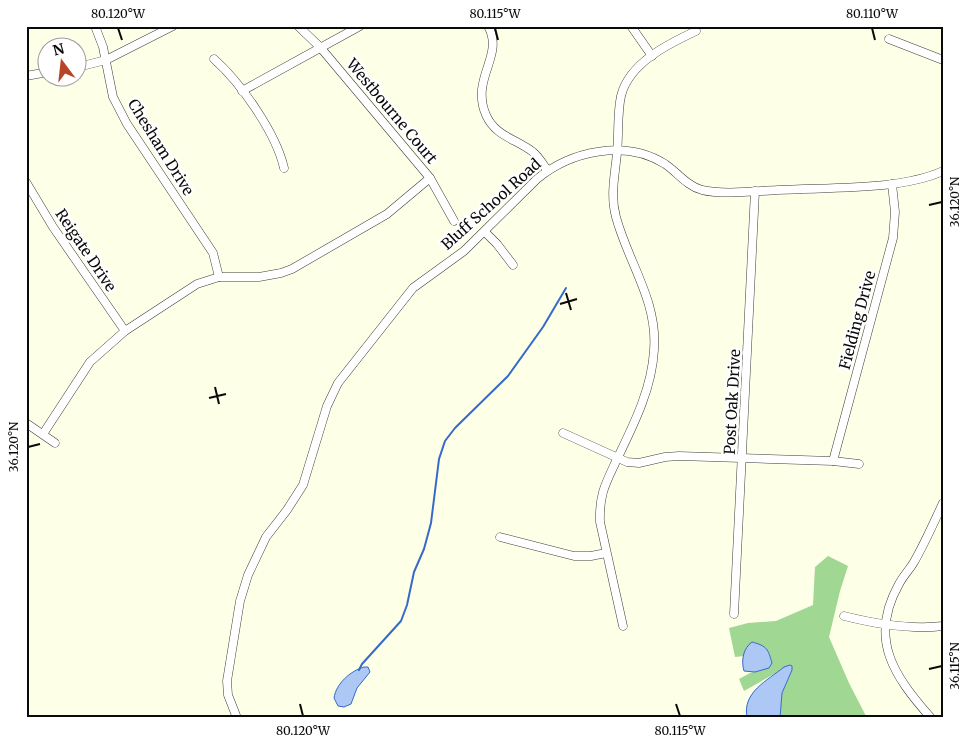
<svg xmlns="http://www.w3.org/2000/svg" width="969" height="744" font-family="Merriweather,serif">
  <style>
    .forest { fill: #a0d793 }
    .water { fill: #adc8f5; stroke: #3669ca }
    .lines { fill: none; stroke-linecap: round; stroke-linejoin: round }
    .stream { stroke: #3669ca; stroke-width: 2 }
    .minor-casing { stroke: #3d3d3d; stroke-width: 9 }
    .minor { stroke: #fff; stroke-width: 8 }
    .ticks { fill: none; stroke: #0a0a0a; stroke-width: 2 }
    .labels { text-anchor: middle; dominant-baseline: central; stroke-width: 5; stroke-linejoin: round; paint-order: stroke }
    .street-label { font-size: 15px; fill: #0a0a0a; stroke: #fff }
    .neatline { fill: none; stroke: #0a0a0a; stroke-width: 2 }
    .ticks-label { font-size: 12px; text-anchor: middle; fill: #0a0a0a }
  </style>
  <rect width="100%" height="100%" fill="#fdffe7"/>
  <path class="forest" d="M 828,556 L 848,566 L 840,591 L 829,637 L 849,683 L 867,718 L 780,718 L 782,693 L 792,670 L 790,665 L 744,691 L 739,679 L 750,673 L 771,666 C 772,653 764,645 752,642 L 746,649 L 744,656 L 735,657 L 729,628 L 748,623 L 776,621 L 813,605 L 815,567 Z"/>
  <g class="water">
    <path d="M 752,642 C 767,646 768,649 772,663 L 769,668 L 755,672 L 744,671 C 741,661 743,648 752,642 Z"/>
    <path d="M 790,665 L 792,666 L 792,670 L 782,693 L 780,718 L 747,718 C 742,692 767,681 784,667 Z"/>
    <path d="M 364,667 L 368,667 L 370,672 L 357,688 L 351,704 L 344,707 L 338,706 L 334,698 C 336,684 350,671 364,667 Z"/>
  </g>
  <g class="lines">
    <polyline class="stream" points="359,670 362,664 401,621 407,605 414,572 424,549 431,523 439,459 445,441 455,428 508,376 543,327 566,288"/>
    <defs>
      <g id="minor">
        <polyline points="95,26 103,47 113,97 127,124 213,253 219,277"/>
        <polyline points="298,26 320,47 430,178 454,221"/>
        <path d="M 488,26 C 505,56 470,78 486,115 C 495,136 516,139 533,152 C 539,157 543,164 547,170"/>
        <polyline points="631,26 652,56"/>
        <polyline points="889,39 943,60"/>
        <path d="M 214,59 C 241,83 276,133 284,168"/>
        <polyline points="78,67 106,60 173,26"/>
        <polyline points="26,76 48,72"/>
        <polyline points="242,91 360,26"/>
        <polyline points="26,182 53,227 125,331"/>
        <polyline points="485,232 497,244 513,265"/>
        <polyline points="26,423 55,443"/>
        <polyline points="563,433 627,462 639,463 665,457 679,456 833,461 859,464"/>
        <polyline points="43,434 90,362 125,331 197,284 219,277 259,277 281,273 292,269 387,214 430,178"/>
        <polyline points="833,461 893,238 895,212 892,184"/>
        <polyline points="500,537 574,556 591,556 606,553"/>
        <polyline points="734,614 755,191"/>
        <path d="M 844,616 C 876,624 910,630 943,626"/>
        <path d="M 623,626 L 600,522 C 599,493 606,483 618,457 C 634,424 652,388 654,350 C 658,301 628,262 616,217 C 610,195 615,175 617,153 C 619,134 617,114 621,96 C 629,63 668,44 696,31"/>
        <path d="M 237,718 L 228,695 L 227,681 L 240,601 L 248,575 L 266,537 L 287,510 L 303,485 L 327,406 L 338,383 L 413,288 L 464,251 L 537,179 C 571,151 625,139 665,164 C 677,172 687,186 702,190 C 724,195 755,191 778,190 C 826,187 899,191 943,171"/>
        <path d="M 931,718 C 894,676 868,639 899,584 C 903,576 910,569 914,562 C 925,543 934,522 943,503"/>
      </g>
    </defs>
    <use href="#minor" class="minor-casing"/>
    <use href="#minor" class="minor"/>
  </g>
  <path class="ticks" d="M 118,28 L 122,40M 495,28 L 498,40M 872,28 L 875,40M 929,205 L 942,202M 566,293 L 571,310M 560,304 L 577,299M 215,387 L 219,404M 209,398 L 226,394M 28,447 L 40,444M 929,669 L 942,666M 300,704 L 303,716M 676,704 L 680,716"/>
  <g class="labels">
    <g class="street-label">
      <text transform="translate(392 111) rotate(50)">Westbourne Court</text>
      <text transform="translate(161 147) rotate(58)">Chesham Drive</text>
      <text transform="translate(491 204) rotate(-42)">Bluff School Road</text>
      <text transform="translate(86 250) rotate(56)">Reigate Drive</text>
      <text transform="translate(857 320) rotate(-75)">Fielding Drive</text>
      <text transform="translate(732 402) rotate(-87)">Post Oak Drive</text>
    </g>
  </g>
  <rect width="969" height="744" fill="none" stroke="#ffffff" stroke-width="55"/>
  <g transform="translate(62 62) rotate(345)"><circle r="24" fill="#ffffff" stroke="#9d9d9d"/>
  <path d="M0-4L9 19L0 12L-9 19Z" fill="#b64426"/>
  <text y="-8" font-size="14" font-weight="bold" text-anchor="middle" fill="#0a0a0a">N</text>
  </g>
  <rect x="28" y="28" width="914" height="688" class="neatline"/>
  <g class="ticks-label">
    <text x="118" y="18">80.120°W</text>
    <text x="495" y="18">80.115°W</text>
    <text x="872" y="18">80.110°W</text>
    <text transform="translate(955 202) rotate(-90)" y="4">36.120°N</text>
    <text transform="translate(14 447) rotate(-90)" y="4">36.120°N</text>
    <text transform="translate(955 666) rotate(-90)" y="4">36.115°N</text>
    <text x="303" y="735">80.120°W</text>
    <text x="680" y="735">80.115°W</text>
  </g>
</svg>
